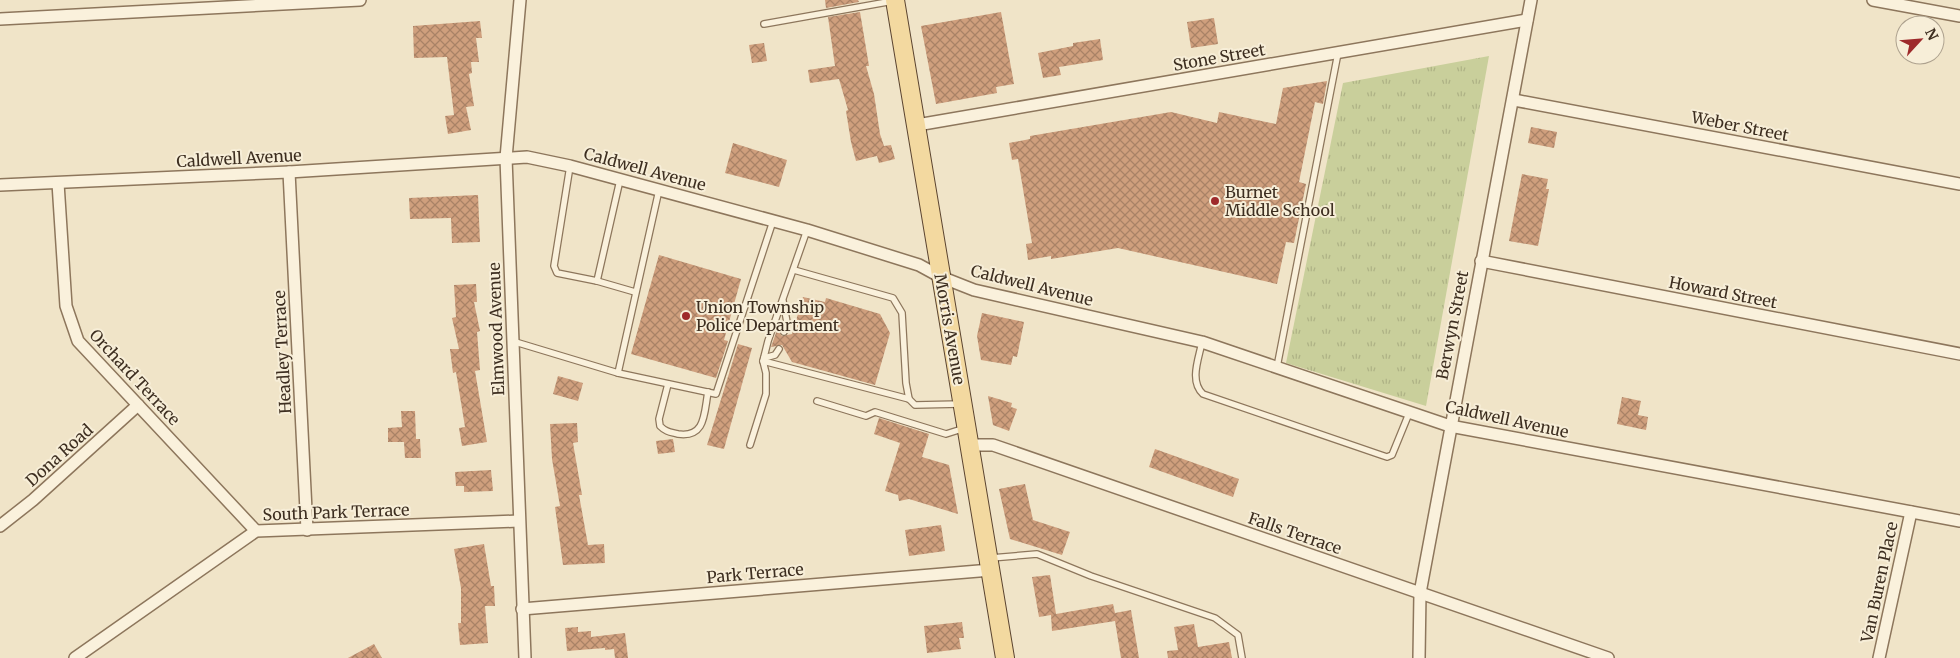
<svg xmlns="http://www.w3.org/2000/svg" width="1960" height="658" font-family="Merriweather,serif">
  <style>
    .park { fill: url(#park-tufts) }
    .building { fill: url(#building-cross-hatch) }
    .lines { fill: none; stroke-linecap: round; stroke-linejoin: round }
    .lane-casing { stroke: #8d765c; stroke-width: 8 }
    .street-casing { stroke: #8d765c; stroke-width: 14 }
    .primary-casing { stroke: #5b4430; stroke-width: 20 }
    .lane { stroke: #faf1dc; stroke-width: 5.5 }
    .street { stroke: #faf1dc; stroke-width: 11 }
    .primary { stroke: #f3d9a0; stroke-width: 18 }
    .poi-dot { fill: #9e2a2b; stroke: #f7eed8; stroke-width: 2 }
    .labels { text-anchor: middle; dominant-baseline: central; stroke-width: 4; stroke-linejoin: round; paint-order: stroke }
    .street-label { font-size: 16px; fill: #3d2e20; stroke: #f7eed8 }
    .poi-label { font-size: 16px; fill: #3d2e20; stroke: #f7eed8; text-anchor: start }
  </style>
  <defs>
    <pattern id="park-tufts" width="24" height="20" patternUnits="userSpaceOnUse" patternTransform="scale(1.25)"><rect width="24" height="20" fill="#c9cf9b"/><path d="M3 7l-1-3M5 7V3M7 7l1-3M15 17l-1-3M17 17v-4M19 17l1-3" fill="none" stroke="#aeb285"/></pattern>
    <pattern id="building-cross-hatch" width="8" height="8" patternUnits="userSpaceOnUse" patternTransform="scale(1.25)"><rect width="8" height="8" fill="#cf9f7d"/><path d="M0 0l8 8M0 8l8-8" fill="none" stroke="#a98266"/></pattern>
  </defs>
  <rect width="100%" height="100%" fill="#f0e4c8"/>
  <polygon class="park" points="1489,56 1426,406 1286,363 1343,83"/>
  <g class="building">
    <polygon points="825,0 858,0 859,2 826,8"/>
    <polygon points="860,12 869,66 866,66 874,94 880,134 884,146 891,145 895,159 879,163 877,156 856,161 851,142 846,111 848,110 839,79 810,83 808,70 835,66 828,17"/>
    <polygon points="1001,12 1014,84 996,87 997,93 936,104 921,26"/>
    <polygon points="1214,18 1218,44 1191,48 1187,22"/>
    <polygon points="480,21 482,38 476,38 479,62 471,62 472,73 469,74 474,106 466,107 471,130 448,134 445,116 454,115 447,57 414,58 413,26"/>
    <polygon points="1100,39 1103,60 1059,67 1061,75 1043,78 1038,53 1073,46 1073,43"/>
    <polygon points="764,43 767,61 752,63 749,45"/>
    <polygon points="1327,81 1323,104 1315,102 1299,182 1306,184 1294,243 1286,242 1277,284 1118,248 1051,259 1051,256 1028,260 1026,244 1032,243 1018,159 1012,160 1009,143 1030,139 1030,136 1171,112 1217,123 1219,112 1276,124 1283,88"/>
    <polygon points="1531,127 1557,132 1554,148 1528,143"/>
    <polygon points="733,143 787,160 779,187 725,173"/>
    <polygon points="1522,174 1548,179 1546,189 1549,189 1538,246 1509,241"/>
    <polygon points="478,195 480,242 452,243 451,218 410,219 409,198"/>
    <polygon points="659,255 741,279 724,340 728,341 716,378 631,354"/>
    <polygon points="476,284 477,302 474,302 480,331 477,332 480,370 475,371 487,442 462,446 459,428 465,427 456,372 453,373 450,349 459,349 452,318 456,317 454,285"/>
    <polygon points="803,297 825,302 826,298 880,314 890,333 875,385 792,362 782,345 771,347 777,330 782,336 792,334"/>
    <polygon points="982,313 1024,322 1017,357 1013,356 1011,365 981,360 977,336"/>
    <polygon points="738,344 752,348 724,449 707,445"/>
    <polygon points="558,376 583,383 578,401 553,394"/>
    <polygon points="988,396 1012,403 1011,407 1017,409 1009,431 993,425"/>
    <polygon points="1622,397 1641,401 1638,415 1648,417 1646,430 1617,424"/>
    <polygon points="401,411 415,411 416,439 420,439 421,458 405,458 404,442 388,442 388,428 402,427"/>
    <polygon points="879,418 929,434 922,457 949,465 958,514 909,499 899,501 898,495 885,491 900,443 874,434"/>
    <polygon points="577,423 578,442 573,443 582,495 579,495 588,545 604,544 605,563 563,565 555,507 560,506 552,459 550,424"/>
    <polygon points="673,439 675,452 658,454 656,441"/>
    <polygon points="1155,449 1239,479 1233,497 1149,467"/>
    <polygon points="491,470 493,491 464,492 464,486 456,486 455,472"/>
    <polygon points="1025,484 1033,520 1070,532 1062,555 1010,539 999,489"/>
    <polygon points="941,525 945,551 909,556 905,530"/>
    <polygon points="484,544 491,586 494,586 495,606 485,606 488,643 460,645 458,623 461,623 461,588 454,549"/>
    <polygon points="1050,575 1056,614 1113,604 1115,613 1131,610 1139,658 1121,658 1115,621 1052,631 1051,615 1039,617 1032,577"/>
    <polygon points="962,622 964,638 959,638 961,649 927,653 924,626"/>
    <polygon points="1194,624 1198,647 1229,642 1232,658 1168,658 1167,651 1178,650 1174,627"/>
    <polygon points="578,627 578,632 591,631 591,637 625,633 628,658 615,658 614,649 605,650 605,648 567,651 565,628"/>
    <polygon points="374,644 382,658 348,658"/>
  </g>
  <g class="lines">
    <defs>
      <g id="lane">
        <polyline points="764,24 893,1"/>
        <polyline points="570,166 554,266 557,273 597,281 620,180"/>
        <polyline points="794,270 893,298 902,313 906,383 909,399"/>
        <polyline points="597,281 635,292"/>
        <polyline points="783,301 787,322 784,332"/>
        <polyline points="512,341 618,373 716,394 773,221"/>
        <path d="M 1202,342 C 1199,358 1189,381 1203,394 L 1381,455 L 1387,457 L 1392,455 L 1410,411"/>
        <polyline points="764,358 775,355 779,349"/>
        <polyline points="763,361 909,399 915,405 961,404"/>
        <polyline points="1277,367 1338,53"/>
        <polyline points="618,373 659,190"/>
        <path d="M 668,384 L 659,419 L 660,426 C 666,432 670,432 678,434 C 706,438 704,413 708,392"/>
        <polyline points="817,401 866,416 875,412 946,434 965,428"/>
        <polyline points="750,445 766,394 766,373 763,361 768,341 807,230"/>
        <polyline points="991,558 1037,554 1091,576 1215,618 1238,635 1242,658"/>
      </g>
      <g id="street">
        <polyline points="520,0 506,158 525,658"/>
        <polyline points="1873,0 1960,16"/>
        <polyline points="0,19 360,0"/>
        <polyline points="1514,100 1960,184"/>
        <polyline points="917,125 1527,20"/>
        <polyline points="289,172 307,530"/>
        <polyline points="58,183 66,306 78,341 256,531"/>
        <polyline points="0,185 289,172 527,157 570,166 807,230 919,265 941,277 974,290 1202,342 1450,426 1960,521"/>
        <polyline points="1481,261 1960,354"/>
        <polyline points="970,445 993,445 1608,658"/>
        <polyline points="0,526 33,500 138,405"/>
        <polyline points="522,609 991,570"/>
        <polyline points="75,658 256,531 518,521"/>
        <polyline points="1419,658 1420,593 1531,0"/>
        <polyline points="1879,658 1911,512"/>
      </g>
      <polyline id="primary" points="895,0 1005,658"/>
    </defs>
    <use href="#lane" class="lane-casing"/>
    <use href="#street" class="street-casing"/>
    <use href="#primary" class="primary-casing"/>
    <use href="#lane" class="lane"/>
    <use href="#street" class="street"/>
    <use href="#primary" class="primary"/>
  </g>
  <g class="poi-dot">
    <circle cx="1215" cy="201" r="5"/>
    <circle cx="686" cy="316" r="5"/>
  </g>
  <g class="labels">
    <g class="street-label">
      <text transform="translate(1219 57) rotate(-10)">Stone Street</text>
      <text transform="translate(1740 126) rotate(11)">Weber Street</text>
      <text transform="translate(239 158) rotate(-3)">Caldwell Avenue</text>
      <text transform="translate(645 169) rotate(15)">Caldwell Avenue</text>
      <text transform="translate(1032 285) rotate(14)">Caldwell Avenue</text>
      <text transform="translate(1723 292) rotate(11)">Howard Street</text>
      <text transform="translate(1452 325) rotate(-79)">Berwyn Street</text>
      <text transform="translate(496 329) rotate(-92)">Elmwood Avenue</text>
      <text transform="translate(950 329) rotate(80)">Morris Avenue</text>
      <text transform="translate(282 352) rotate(-93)">Headley Terrace</text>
      <text transform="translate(135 377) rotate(47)">Orchard Terrace</text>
      <text transform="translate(1507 419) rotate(12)">Caldwell Avenue</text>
      <text transform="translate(59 455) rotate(-42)">Dona Road</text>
      <text transform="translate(336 512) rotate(-2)">South Park Terrace</text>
      <text transform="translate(1295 533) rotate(19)">Falls Terrace</text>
      <text transform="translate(755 573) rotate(-5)">Park Terrace</text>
      <text transform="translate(1879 582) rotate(-78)">Van Buren Place</text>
    </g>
    <g class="poi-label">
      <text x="1225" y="192">Burnet<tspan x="1225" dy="18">Middle School</tspan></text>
      <text x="696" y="307">Union Township<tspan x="696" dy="18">Police Department</tspan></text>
    </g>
  </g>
  <g transform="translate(1920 40) rotate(64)"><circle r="24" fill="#f7eed8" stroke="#ada18e"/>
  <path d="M0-4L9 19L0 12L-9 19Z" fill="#9e2a2b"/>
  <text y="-8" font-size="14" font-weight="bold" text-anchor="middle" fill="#3d2e20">N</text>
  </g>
</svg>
